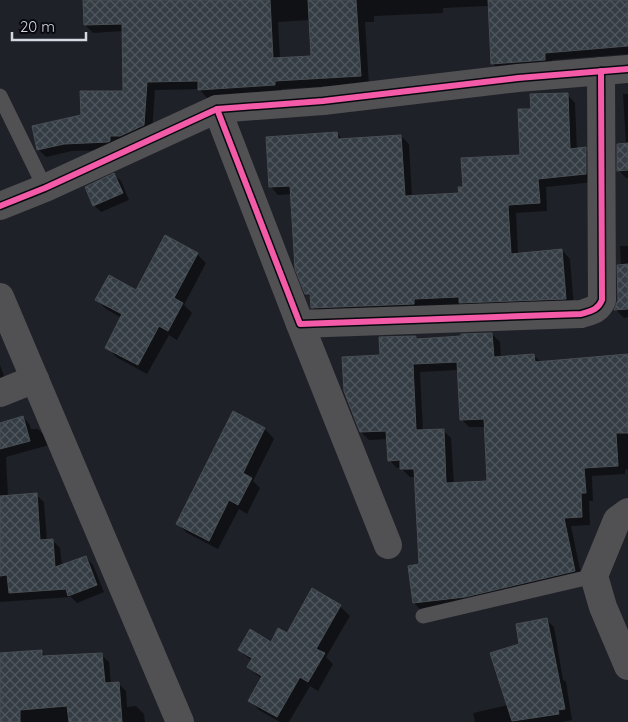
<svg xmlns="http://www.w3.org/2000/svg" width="628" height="722" font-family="Quicksand,sans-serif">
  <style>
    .shadow { fill: #0007; fill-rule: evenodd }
    .building { fill: url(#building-cross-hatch); stroke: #494e53; fill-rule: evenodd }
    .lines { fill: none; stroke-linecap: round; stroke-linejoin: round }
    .lane { stroke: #515154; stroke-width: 15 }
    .street { stroke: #515154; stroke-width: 28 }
    .cycleway-casing { stroke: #08090e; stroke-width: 9 }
    .cycleway { stroke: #f35aa7; stroke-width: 6 }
  </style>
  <defs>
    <pattern id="building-cross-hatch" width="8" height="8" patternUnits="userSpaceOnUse" patternTransform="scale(1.25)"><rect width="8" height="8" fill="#343c44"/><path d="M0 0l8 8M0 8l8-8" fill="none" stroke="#50575f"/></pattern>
  </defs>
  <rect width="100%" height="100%" fill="#1e2128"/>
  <g class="shadow">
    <path d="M 84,0 L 628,0 L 628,54 L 552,60 L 552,68 L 500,71 L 492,63 L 490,8 L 487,6 L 443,8 L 443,13 L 374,16 L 374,22 L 365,22 L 369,84 L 282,89 L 282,93 L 207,98 L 199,89 L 155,90 L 152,133 L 116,150 L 72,151 L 46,157 L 38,149 L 82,116 L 124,92 L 123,31 L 93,33 L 85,25 ZM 310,20 L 313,57 L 280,59 L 278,22 Z"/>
    <polygon points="567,94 575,103 577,150 585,149 594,157 594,182 546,187 547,211 516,213 518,254 562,250 570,259 574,307 320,316 312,307 312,299 306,293 292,194 278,195 270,186 337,133 343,140 401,136 409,144 412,197 460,195 464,188 522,156 532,110"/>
    <polygon points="623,94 628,94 628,178 626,178 618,170 626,144"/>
    <polygon points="114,175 121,181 129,200 101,212 94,205"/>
    <polygon points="620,246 628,246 628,317 624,318 616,310 619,300 621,266"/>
    <polygon points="197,254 206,263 184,305 192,313 177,340 169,335 147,374 116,357 107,347 122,318 106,309 97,300 136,291"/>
    <path d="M 492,334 L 500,342 L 501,358 L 534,356 L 541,362 L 628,356 L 628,469 L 625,470 L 625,474 L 592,476 L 593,501 L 589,501 L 590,525 L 571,526 L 582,579 L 422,611 L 414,603 L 420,566 L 416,477 L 410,477 L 401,468 L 397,468 L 389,460 L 388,439 L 369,440 L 361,432 L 382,356 L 416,337 L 419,340 ZM 458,370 L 461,419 L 469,427 L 485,427 L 488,482 L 454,484 L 451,438 L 443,430 L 423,431 L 420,372 Z"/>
    <polygon points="0,365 8,387 0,393"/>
    <polygon points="233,413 265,429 274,439 253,481 260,488 247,514 239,509 218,549 187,533 178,524"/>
    <polygon points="23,417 30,425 31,429 38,429 46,437 49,445 6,457 8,497 36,495 44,502 47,541 52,540 60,548 62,566 86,557 93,565 104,592 77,603 71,597 0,602 0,431"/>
    <polygon points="313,590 340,606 350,616 326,657 333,664 318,691 310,686 289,722 280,722 259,710 250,700 262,679 248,667 252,661 239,650 271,643 288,634"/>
    <polygon points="547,620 554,627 563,680 566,682 572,720 562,722 475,722 473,713 508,705 521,644"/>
    <polygon points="41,652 47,657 101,655 109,662 111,684 118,683 126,691 127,707 136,706 144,714 145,722 0,722 0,654"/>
  </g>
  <g class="building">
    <polygon points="83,0 270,0 273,58 311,56 308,0 356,0 361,76 275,81 275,85 198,90 198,81 147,82 144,125 120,136 110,136 110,141 108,142 64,144 37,150 32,126 81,115 80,91 123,91 122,24 84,25"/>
    <polygon points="488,0 628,0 628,46 545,53 545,60 491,64"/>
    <polygon points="568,93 570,149 586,147 586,174 538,179 540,203 508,205 511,254 562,249 566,299 459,303 459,297 414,299 414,304 311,308 310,294 305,294 295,269 290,186 269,187 266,137 337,132 338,139 401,135 405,196 459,193 458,187 463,187 461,158 520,155 518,109 531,109 530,94"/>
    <polygon points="628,143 628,170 617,171 617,144"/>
    <polygon points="114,173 123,193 93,206 85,187"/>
    <polygon points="165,235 198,253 174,298 183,303 168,331 159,326 138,365 105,348 122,314 95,300 109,275 136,290"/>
    <polygon points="628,264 628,309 614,310 618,300 617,265"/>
    <path d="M 492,333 L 494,357 L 534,354 L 535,362 L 628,354 L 628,433 L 616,433 L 618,466 L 584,468 L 586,493 L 581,493 L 582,517 L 564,518 L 575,571 L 465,597 L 413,603 L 408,566 L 419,564 L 414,469 L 400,469 L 400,460 L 388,461 L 386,431 L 360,432 L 344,391 L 342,357 L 380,355 L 379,337 L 416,336 L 416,339 L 461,336 L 461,334 ZM 457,362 L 460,420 L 484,419 L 487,481 L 446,483 L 444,429 L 416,430 L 413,364 Z"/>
    <polygon points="233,411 265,428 243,473 252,478 238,505 229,500 209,541 176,524"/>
    <polygon points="23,416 30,441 0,449 0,423"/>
    <polygon points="37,493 40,540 53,539 55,567 86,556 97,585 68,596 66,589 9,593 7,575 0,576 0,496"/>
    <polygon points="312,588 341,605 316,649 325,653 308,682 300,677 277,717 248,701 262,676 247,667 252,658 238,650 250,629 271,642 278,628 287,633"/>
    <polygon points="547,618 565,709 558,710 559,714 512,721 490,653 519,644 516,624"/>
    <polygon points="42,650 42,656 102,653 105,683 119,682 122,722 69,722 67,706 20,710 20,722 0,722 0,653"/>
  </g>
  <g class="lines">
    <g class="lane">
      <polyline points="0,96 45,188"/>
      <polyline points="423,616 594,576"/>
    </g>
    <g class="street">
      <path d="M 217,109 L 300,324 L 581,314 C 591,311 598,310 602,300 L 601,71"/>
      <polyline points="0,206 45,188 217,109 323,101 518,78 628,69"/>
      <polyline points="0,297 180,722"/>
      <polyline points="300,324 388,545"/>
      <polyline points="0,393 35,379"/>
      <polyline points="628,512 617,520 594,576 603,607 628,666"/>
    </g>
    <defs>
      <g id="cycleway">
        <path d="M 217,109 L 300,324 L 581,314 C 591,311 598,310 602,300 L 601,71"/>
        <polyline points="0,206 45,188 217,109 323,101 518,78 628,69"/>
      </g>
    </defs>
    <use href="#cycleway" class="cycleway-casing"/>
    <use href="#cycleway" class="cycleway"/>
  </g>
  <path d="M12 32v8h74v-8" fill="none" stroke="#d4d8e0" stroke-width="2.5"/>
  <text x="20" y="32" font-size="15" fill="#d4d8e0" stroke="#08090e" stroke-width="4" paint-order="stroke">20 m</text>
</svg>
